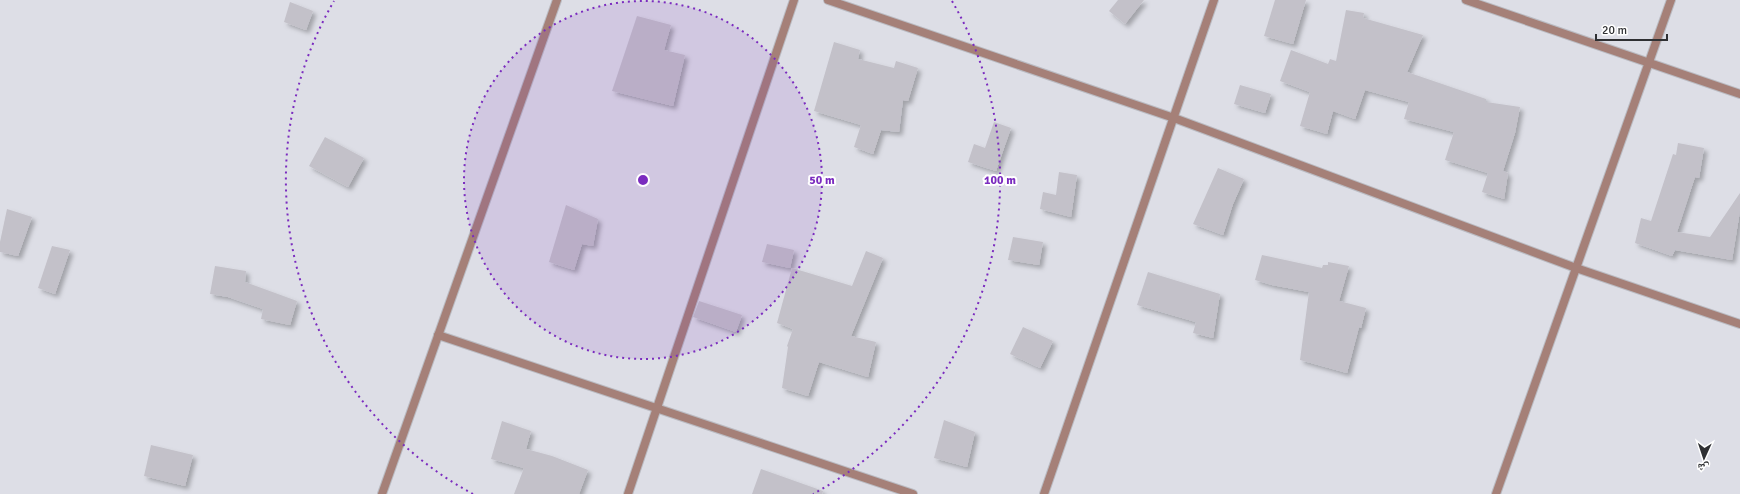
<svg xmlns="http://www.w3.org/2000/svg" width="1740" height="494" font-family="Signika,'Noto Naskh Arabic',sans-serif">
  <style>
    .building { fill: #c3c1c9; filter: url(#shadow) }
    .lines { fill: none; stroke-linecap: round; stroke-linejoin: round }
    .street-casing { stroke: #babbc2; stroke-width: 10 }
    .street { stroke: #a58078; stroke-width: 8 }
    .ring { fill: none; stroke: #7b2cbf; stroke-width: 2; stroke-dasharray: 2 4 }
    .centre { fill: #7b2cbf; stroke: #fff; stroke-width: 2 }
    .ring-label { font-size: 12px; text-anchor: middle; font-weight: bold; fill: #7b2cbf; stroke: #fff; stroke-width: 4; stroke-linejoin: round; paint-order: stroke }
  </style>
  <defs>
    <filter id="shadow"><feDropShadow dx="3.5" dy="3.5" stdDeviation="2" flood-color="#0004"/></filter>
  </defs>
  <rect width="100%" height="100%" fill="#dddee6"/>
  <g class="building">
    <polygon points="1118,0 1144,0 1125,24 1109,11"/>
    <polygon points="1275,0 1306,0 1293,44 1264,36"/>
    <polygon points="290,2 313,11 306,30 284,22"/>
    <polygon points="1346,10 1364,13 1363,18 1423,35 1407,72 1486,99 1486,102 1520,107 1515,133 1503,171 1508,173 1504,199 1482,192 1488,173 1445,160 1454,132 1404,119 1409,102 1365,90 1355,119 1333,111 1327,134 1300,126 1310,92 1280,81 1291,50 1328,64 1330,59 1336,61"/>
    <polygon points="637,16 671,25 664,50 685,55 673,106 612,91"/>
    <polygon points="834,42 860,50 858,59 894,68 896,61 918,68 908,101 903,100 899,132 881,130 873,154 854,147 861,125 814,111"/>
    <polygon points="1240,85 1271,94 1265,113 1234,104"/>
    <polygon points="994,122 1011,128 996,171 968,162 974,144 985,148"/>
    <polygon points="325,137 364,158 348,187 309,166"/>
    <polygon points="1678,143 1704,148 1699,178 1695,177 1677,232 1710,237 1740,193 1740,211 1732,260 1675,250 1672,256 1635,243 1641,218 1651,221 1673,154 1676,155"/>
    <polygon points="1218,168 1244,179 1233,204 1223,235 1193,224"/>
    <polygon points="1059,172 1077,175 1071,217 1040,209 1043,192 1056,195"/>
    <polygon points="566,205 598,219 593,246 582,244 574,270 549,262"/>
    <polygon points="7,209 32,217 18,256 0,252 0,242"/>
    <polygon points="1013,237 1043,242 1039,265 1008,260"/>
    <polygon points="767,244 794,250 790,268 762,262"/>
    <polygon points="52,246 70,250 55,294 38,288"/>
    <polygon points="866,251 883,258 851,336 876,342 868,377 819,362 808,396 782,388 788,347 787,346 793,329 777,323 792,268 852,286"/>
    <polygon points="1262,255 1322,268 1323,265 1328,265 1328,262 1349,266 1339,301 1366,308 1361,328 1359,327 1347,373 1300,360 1309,292 1272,285 1255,280"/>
    <polygon points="215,266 246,271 245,282 297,301 290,325 261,319 263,309 228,297 210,294"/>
    <polygon points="1148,272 1220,294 1213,338 1193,333 1196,322 1137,305"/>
    <polygon points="699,301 742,315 736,332 693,317"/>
    <polygon points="1023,327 1053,341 1040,368 1010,354"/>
    <polygon points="944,420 975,432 967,467 934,458"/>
    <polygon points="502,421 531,431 526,449 552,456 588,470 579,494 514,494 524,468 491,459"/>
    <polygon points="151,445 193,455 185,486 144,476"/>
    <polygon points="761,469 823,491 822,494 752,494"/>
  </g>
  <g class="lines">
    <defs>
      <g id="street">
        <polyline points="828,0 1174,118 1576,268 1740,324"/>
        <polyline points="1466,0 1740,94"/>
        <polyline points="438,335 913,494"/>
        <polyline points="382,494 557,0"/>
        <polyline points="628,494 794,0"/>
        <polyline points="1044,494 1214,0"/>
        <polyline points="1496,494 1671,0"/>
      </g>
    </defs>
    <use href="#street" class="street-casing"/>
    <use href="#street" class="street"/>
  </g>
  <circle cx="643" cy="180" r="179" fill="#7b2cbf" fill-opacity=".12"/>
  <g class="ring">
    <circle cx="643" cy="180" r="179"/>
    <path d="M473 494A357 357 0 0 1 334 1M952 1A357 357 0 0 1 813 494"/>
  </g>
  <circle cx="643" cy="180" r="6" class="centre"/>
  <g class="ring-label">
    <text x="822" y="184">50 m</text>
    <text x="1000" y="184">100 m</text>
  </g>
  <g transform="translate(1704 458) rotate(183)" stroke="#ffffff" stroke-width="3" paint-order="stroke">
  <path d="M0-3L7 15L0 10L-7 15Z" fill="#2f3033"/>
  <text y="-6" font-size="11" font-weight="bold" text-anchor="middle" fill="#2f3033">ش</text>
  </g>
  <path d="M1596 34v6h71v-6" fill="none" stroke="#2f3033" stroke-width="2"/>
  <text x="1602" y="34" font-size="12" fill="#2f3033" stroke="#ffffff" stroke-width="3" paint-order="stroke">20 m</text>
</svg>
